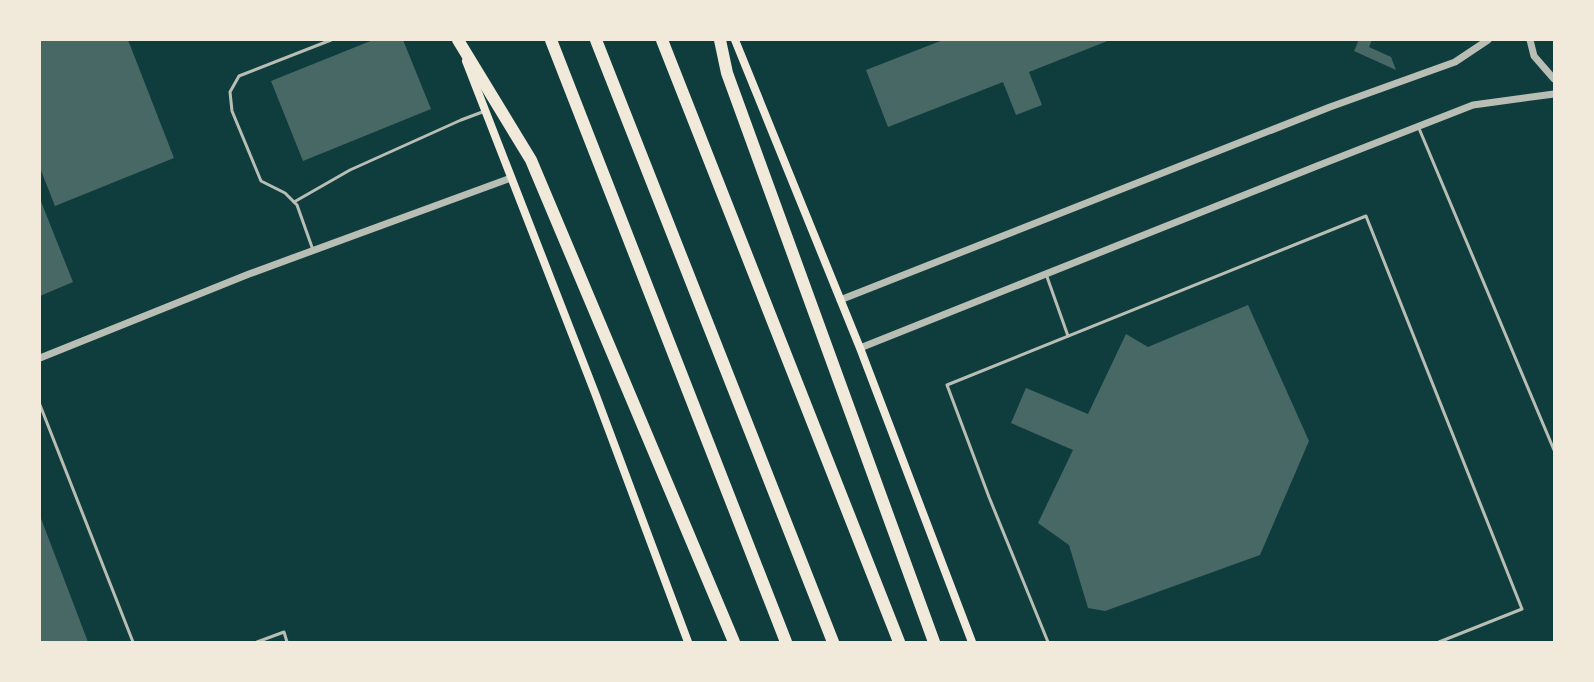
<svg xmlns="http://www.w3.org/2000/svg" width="1594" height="682" font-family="'Times New Roman',serif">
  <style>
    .building { fill: #486865 }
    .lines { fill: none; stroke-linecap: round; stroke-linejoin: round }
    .service { stroke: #b8beb3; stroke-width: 3 }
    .tertiary { stroke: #b8beb3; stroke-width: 7 }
    .secondary { stroke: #f1e9da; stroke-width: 8 }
    .motorway { stroke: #f1e9da; stroke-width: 12 }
  </style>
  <rect width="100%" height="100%" fill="#0f3d3e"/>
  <g class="building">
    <polygon points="40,40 128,40 174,158 55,206 40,168"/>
    <polygon points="373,40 403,40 431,109 303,161 271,81"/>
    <polygon points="943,40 1110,40 1029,72 1042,105 1016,115 1003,82 888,127 866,70"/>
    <polygon points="1357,40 1372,40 1369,47 1391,57 1396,70 1354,51 1358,42"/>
    <polygon points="40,199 73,282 40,296"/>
    <polygon points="1248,305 1309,441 1260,555 1105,611 1088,608 1069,545 1038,523 1073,450 1011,423 1026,388 1088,414 1126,334 1148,347"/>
    <polygon points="40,516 88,642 40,642"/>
  </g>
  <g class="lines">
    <g class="service">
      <polyline points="1418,126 1554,450"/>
      <polyline points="294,202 350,170 461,120 485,111"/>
      <polyline points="313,250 297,205 285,193 261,181 232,111 230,92 239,76 331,40"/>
      <polyline points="1046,274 1068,336"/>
      <polyline points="40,405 133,642"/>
      <polyline points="257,642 284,632 287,642"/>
      <polyline points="1048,642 989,497 947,385 1366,216 1522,609 1439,642"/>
    </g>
    <g class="tertiary">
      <polyline points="1530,40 1534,56 1554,79"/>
      <polyline points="840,300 1330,107 1455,62 1488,40"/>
      <polyline points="860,348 1317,166 1473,105 1554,94"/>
      <polyline points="40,358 249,274 511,178"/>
    </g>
    <g class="secondary">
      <polyline points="735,40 860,348 972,642"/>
      <polyline points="466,61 595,393 688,642"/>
    </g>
    <g class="motorway">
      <polyline points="458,40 531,160 734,642"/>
      <polyline points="551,40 786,642"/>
      <polyline points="596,40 833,642"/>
      <polyline points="662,40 899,642"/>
      <polyline points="720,40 727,73 934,642"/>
    </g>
  </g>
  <rect width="1594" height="682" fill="none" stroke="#f1e9da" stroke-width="82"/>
</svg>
